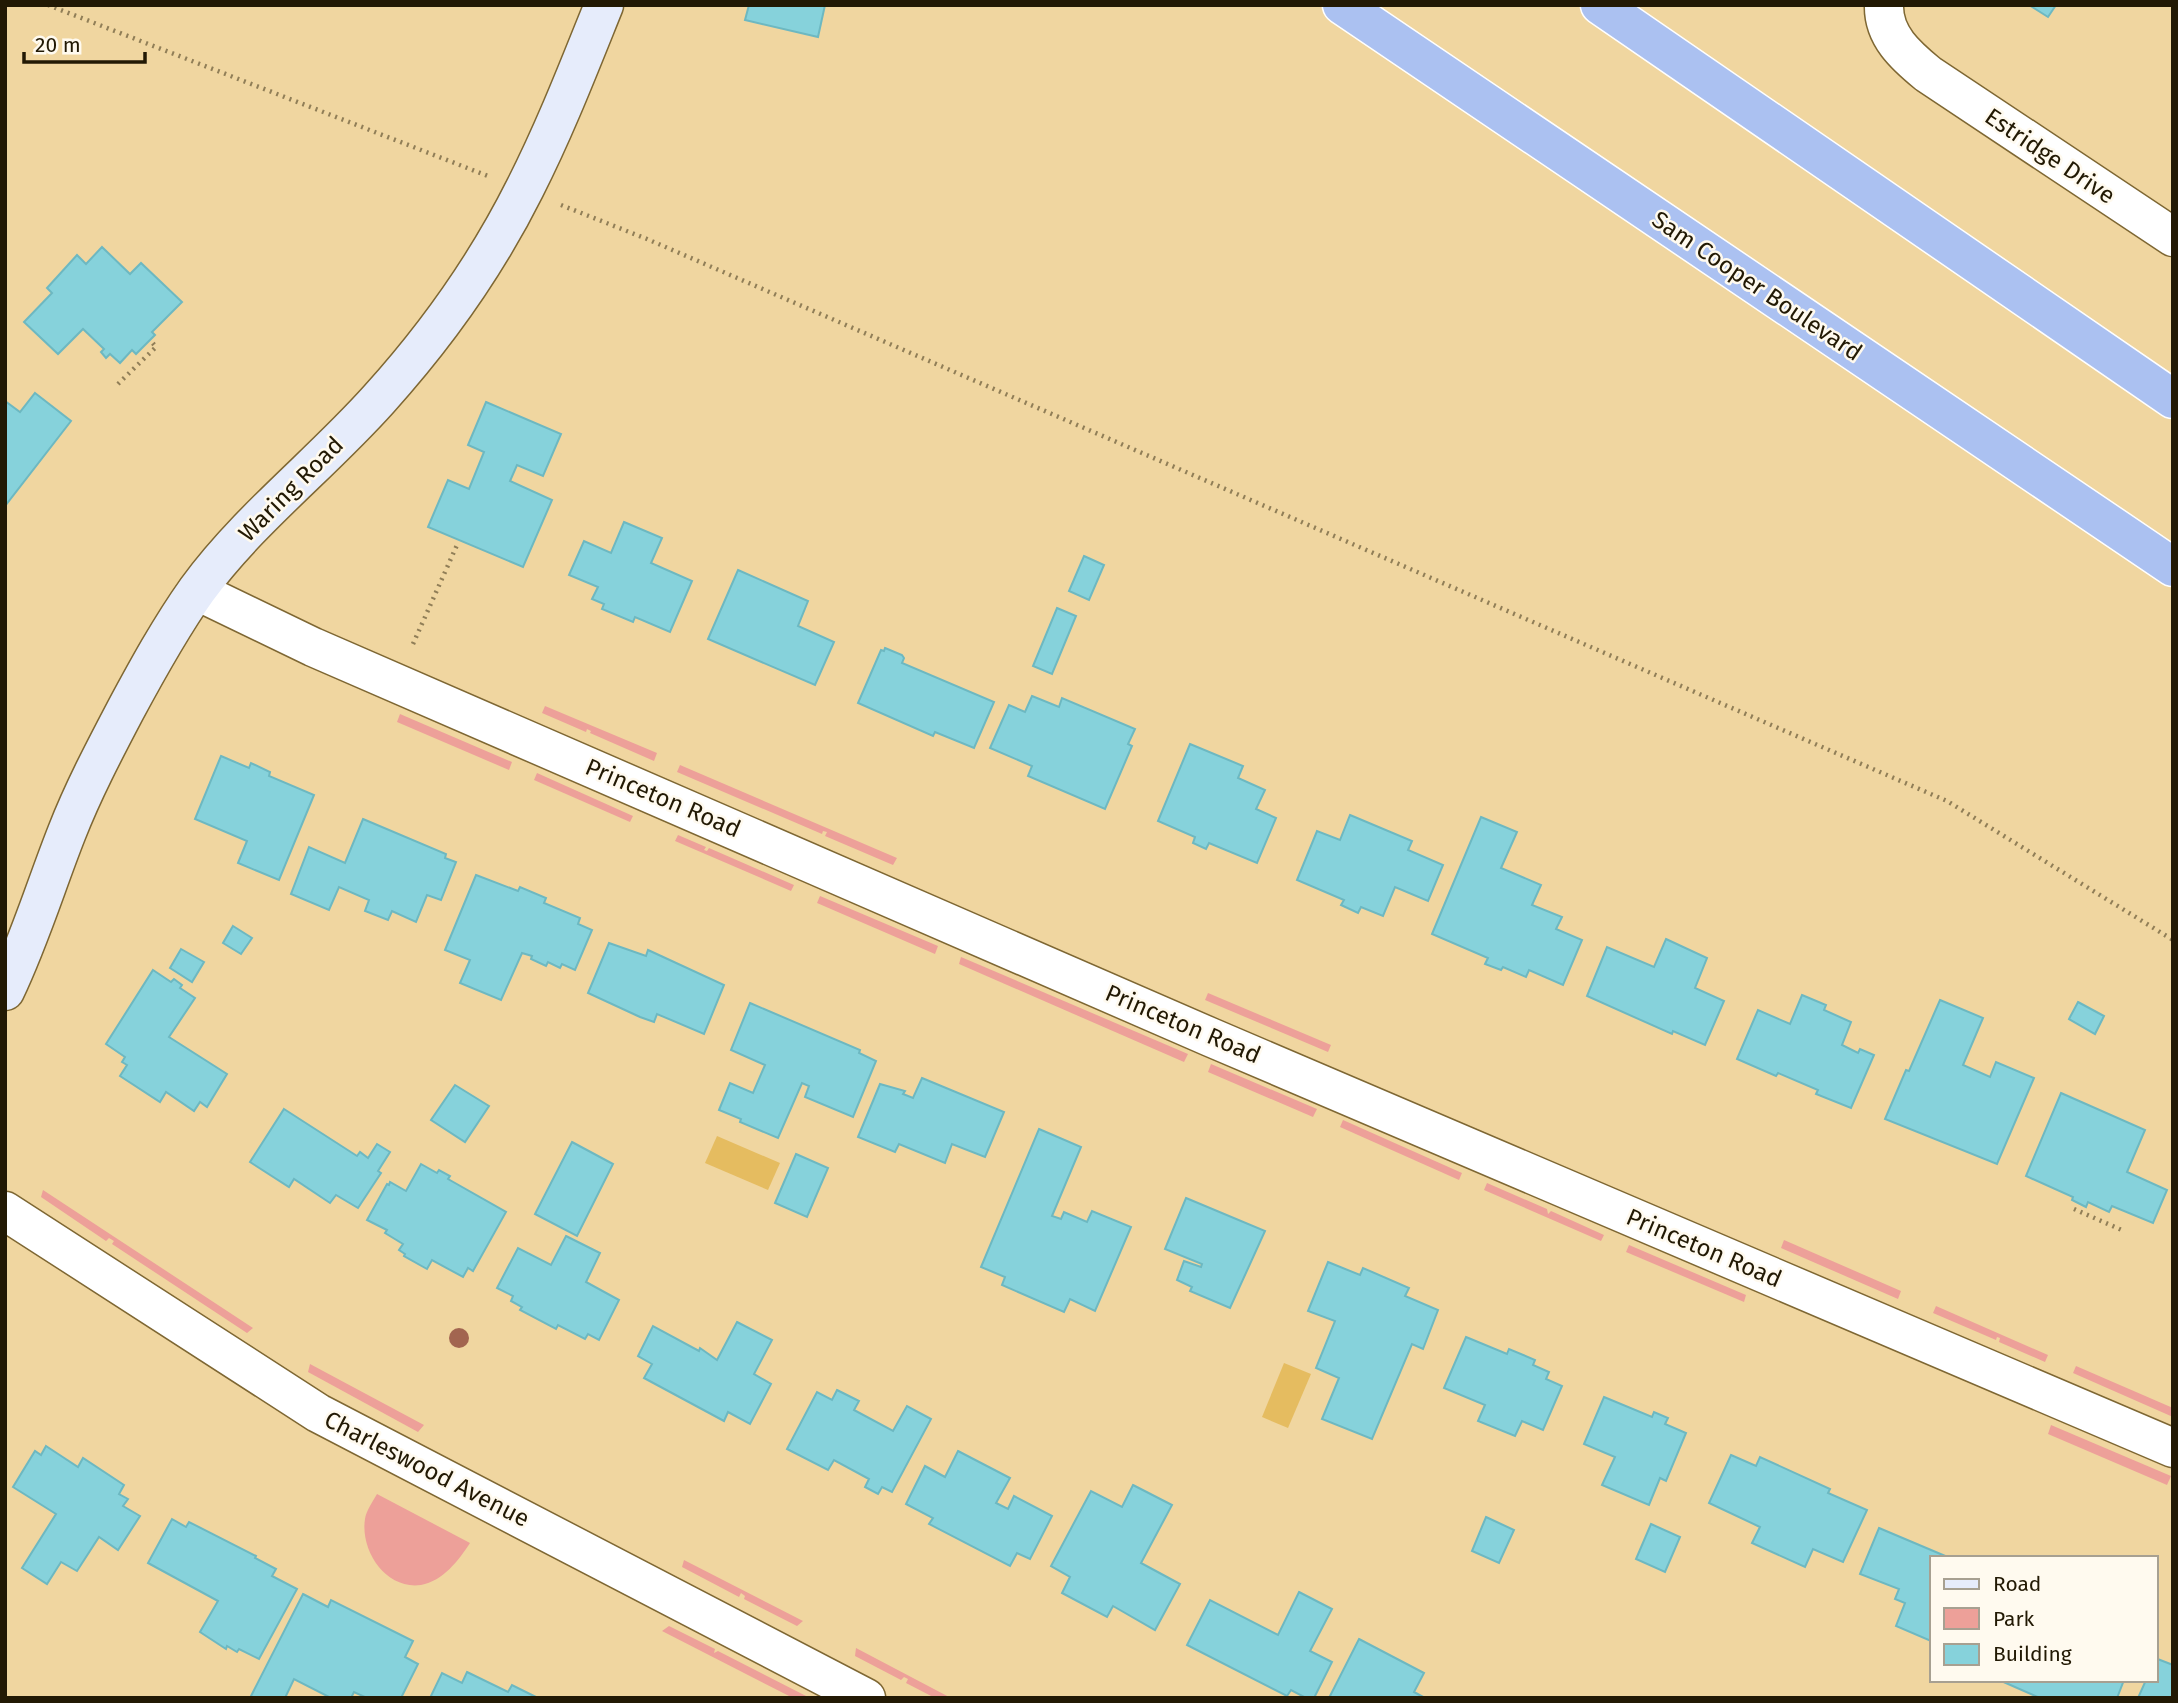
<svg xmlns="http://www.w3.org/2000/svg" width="2178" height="1703" font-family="'Fira Sans',sans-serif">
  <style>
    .green { fill: #eda099 }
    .water { fill: #e5bc60 }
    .building { fill: #86d2db; stroke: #6db8c1; stroke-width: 2 }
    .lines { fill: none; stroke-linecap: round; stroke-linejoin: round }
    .street-casing { stroke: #7e6733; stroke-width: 41 }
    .secondary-casing { stroke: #7e6733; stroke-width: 41 }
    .highway-casing { stroke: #fff; stroke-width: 41 }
    .path { stroke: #907e57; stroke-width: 4.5; stroke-dasharray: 2 5; stroke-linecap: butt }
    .street { stroke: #fff; stroke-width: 38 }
    .secondary { stroke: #e6ecfb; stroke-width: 38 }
    .highway { stroke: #abc1f1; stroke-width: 38 }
    .tree { fill: #a26550 }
    .labels { text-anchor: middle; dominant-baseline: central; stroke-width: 5; stroke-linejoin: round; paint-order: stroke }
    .street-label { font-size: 24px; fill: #221904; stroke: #fffaef }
  </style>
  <rect width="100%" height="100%" fill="#f0d6a0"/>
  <g class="green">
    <polygon points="545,706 657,753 654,761 590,733 591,731 587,729 586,732 542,713"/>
    <polygon points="400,714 512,762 509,770 397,722"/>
    <polygon points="680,765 897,858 893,865 825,836 827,832 823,831 822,834 677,772"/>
    <polygon points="537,773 633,816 630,822 534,780"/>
    <polygon points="678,835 706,847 704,850 707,851 709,848 794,885 791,891 675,841"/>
    <polygon points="820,896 938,946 935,954 817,903"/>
    <polygon points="961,957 1188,1054 1184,1062 959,964"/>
    <polygon points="1208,993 1331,1045 1328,1052 1205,1000"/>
    <polygon points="1211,1064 1317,1109 1313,1117 1208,1072"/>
    <polygon points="1343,1120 1462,1173 1459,1180 1340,1127"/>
    <polygon points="1487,1183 1547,1209 1548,1214 1551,1211 1604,1235 1601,1241 1484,1190"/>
    <polygon points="43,1190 253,1328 247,1333 112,1244 114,1241 109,1238 106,1241 41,1197"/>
    <polygon points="1784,1240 1901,1291 1898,1299 1781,1248"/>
    <polygon points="1629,1245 1746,1295 1744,1302 1626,1252"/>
    <polygon points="1936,1306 2048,1355 2045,1362 1999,1342 2000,1338 1997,1337 1996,1340 1933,1313"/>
    <polygon points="310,1364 424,1425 418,1432 308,1372"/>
    <polygon points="2076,1366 2173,1408 2173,1417 2073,1373"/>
    <polygon points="2051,1425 2171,1476 2167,1485 2048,1434"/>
    <path d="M 377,1494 L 470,1543 C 459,1560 443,1581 421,1585 C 386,1590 360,1551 365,1519 C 366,1511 373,1501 377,1494 Z"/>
    <polygon points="684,1560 803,1621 797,1626 744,1599 745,1596 741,1593 739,1597 682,1567"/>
    <polygon points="669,1626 715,1649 714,1653 718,1651 810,1698 793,1698 662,1631"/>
    <polygon points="856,1648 951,1698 935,1698 906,1683 908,1679 904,1677 901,1680 855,1656"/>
  </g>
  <g class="water">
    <polygon points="717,1136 780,1163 768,1190 705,1163"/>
    <polygon points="1284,1363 1311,1374 1288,1428 1262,1417"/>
  </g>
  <g class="building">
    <polygon points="749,5 825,5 818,37 745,20"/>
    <polygon points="2029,5 2056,5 2048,17"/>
    <polygon points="102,247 130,274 141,263 182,302 152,332 155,335 136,354 132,350 120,363 110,354 106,358 101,352 104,349 83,329 58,354 24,322 52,293 47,288 77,255 86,264"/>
    <polygon points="35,393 71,421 5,506 5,401 20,412"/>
    <polygon points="486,402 561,434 543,476 517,465 510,481 552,500 523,567 428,527 448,480 469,489 484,452 468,445"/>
    <polygon points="624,522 662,538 651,563 692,581 670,632 635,617 633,622 602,609 604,604 592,599 598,587 569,575 584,541 611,553"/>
    <polygon points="1084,556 1104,565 1089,600 1069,591"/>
    <polygon points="738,570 808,601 798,626 834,642 815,685 708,639"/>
    <polygon points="1057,608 1076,616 1052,674 1033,666"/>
    <polygon points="885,648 902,655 904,658 902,663 994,702 974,748 935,732 933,736 858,703 881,650 884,651"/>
    <polygon points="1032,696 1059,707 1062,698 1135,729 1128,744 1132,746 1105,809 1028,776 1032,766 990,748 1009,705 1025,712"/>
    <polygon points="1190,744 1243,766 1238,778 1265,790 1256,809 1276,818 1257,863 1209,843 1206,849 1193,843 1195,837 1158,821"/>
    <polygon points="221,756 249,768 251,763 270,772 269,776 314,795 279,880 238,863 247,841 195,819"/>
    <polygon points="1350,815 1412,841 1408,850 1443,865 1428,901 1395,887 1383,916 1361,907 1358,913 1341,905 1344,900 1297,880 1317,831 1340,840"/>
    <polygon points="1481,817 1517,832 1501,868 1541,885 1532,905 1562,917 1556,929 1582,940 1563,985 1529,970 1526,977 1503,967 1501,970 1485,964 1488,958 1432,934"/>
    <polygon points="363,819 446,854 445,858 456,862 441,900 427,895 416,922 392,911 388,920 365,911 369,900 339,887 329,910 291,894 309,847 345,863"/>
    <polygon points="476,875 518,891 520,887 546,898 544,903 580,918 578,924 592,930 575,970 562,964 560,968 548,962 546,966 531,959 532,956 522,953 501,1000 460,983 470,960 445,950"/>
    <polygon points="233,926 252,938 241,954 223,943"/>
    <polygon points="1666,939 1707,958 1695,988 1724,1001 1705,1045 1673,1031 1672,1034 1587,996 1607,947 1654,967"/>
    <polygon points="609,943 646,956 648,950 724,985 704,1034 657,1014 654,1022 640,1017 588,993"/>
    <polygon points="181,949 204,962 192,982 170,968"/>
    <polygon points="153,970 171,982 174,979 182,985 180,988 195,998 169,1037 227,1074 207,1107 200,1102 194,1111 166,1092 160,1102 120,1076 127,1065 122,1062 125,1057 106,1044"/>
    <polygon points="1802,995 1826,1005 1824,1010 1851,1022 1842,1045 1858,1053 1860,1049 1874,1055 1851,1108 1816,1094 1818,1090 1778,1073 1776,1076 1737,1059 1758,1010 1790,1024"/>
    <polygon points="1940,1000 1983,1018 1963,1065 1990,1077 1996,1062 2034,1078 1997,1164 1885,1119 1906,1070 1909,1071"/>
    <polygon points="2078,1002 2104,1016 2095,1034 2069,1019"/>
    <polygon points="750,1003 860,1050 859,1053 876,1061 853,1117 805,1097 809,1086 802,1083 778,1138 740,1122 741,1119 719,1110 730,1083 753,1093 765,1065 731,1050"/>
    <polygon points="922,1078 1004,1112 985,1157 952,1144 945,1163 899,1144 895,1152 858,1137 880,1084 905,1091 903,1094 913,1098"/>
    <polygon points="455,1085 489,1106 465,1142 431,1120"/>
    <polygon points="2061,1093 2145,1130 2127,1172 2167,1190 2153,1223 2112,1206 2109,1212 2088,1202 2086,1207 2072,1200 2073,1197 2026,1176"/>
    <polygon points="284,1109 357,1156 360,1152 368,1158 377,1144 390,1152 378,1171 381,1173 358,1208 336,1195 330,1203 294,1179 289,1187 250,1162"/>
    <polygon points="1039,1129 1081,1147 1052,1216 1061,1219 1064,1212 1087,1222 1092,1211 1131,1227 1095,1311 1070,1299 1064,1312 1002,1285 1005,1277 981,1267"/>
    <polygon points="572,1142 613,1164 577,1236 535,1214"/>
    <polygon points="796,1154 828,1168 807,1217 775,1203"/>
    <polygon points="421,1164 437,1173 439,1170 450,1176 448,1179 506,1212 473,1271 468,1268 463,1277 432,1260 427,1269 404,1256 405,1254 399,1250 403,1244 385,1233 387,1230 367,1220 387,1184 389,1185 390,1182 406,1191"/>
    <polygon points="1186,1198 1265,1231 1230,1308 1190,1291 1192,1287 1177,1280 1184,1261 1201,1267 1202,1264 1165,1249"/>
    <polygon points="566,1236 600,1253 586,1282 619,1300 599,1340 588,1334 585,1339 558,1325 556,1329 520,1310 522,1307 511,1301 513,1296 497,1288 518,1248 551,1265"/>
    <polygon points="1328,1262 1360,1275 1363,1268 1409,1288 1405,1296 1438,1310 1423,1349 1412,1344 1372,1439 1322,1419 1339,1378 1316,1368 1335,1321 1308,1311"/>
    <polygon points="737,1322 772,1340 754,1374 771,1384 750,1424 728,1412 724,1421 644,1378 652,1364 638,1356 653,1326 699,1351 700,1348 717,1360"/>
    <polygon points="1466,1337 1507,1354 1509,1349 1535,1360 1533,1365 1549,1372 1546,1379 1562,1386 1543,1430 1522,1421 1515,1436 1478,1421 1485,1405 1444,1388"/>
    <polygon points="837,1390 859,1401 854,1410 893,1431 907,1406 931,1419 892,1492 882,1487 878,1494 865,1487 869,1479 834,1460 828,1470 787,1449 817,1392 832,1400"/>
    <polygon points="1604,1397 1652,1417 1654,1412 1668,1418 1665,1424 1686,1433 1666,1481 1660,1478 1649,1505 1602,1485 1615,1457 1584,1444"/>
    <polygon points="46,1446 78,1467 83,1458 124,1485 119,1494 128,1499 123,1506 140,1516 118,1550 99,1537 77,1571 61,1562 47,1584 22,1568 56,1514 13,1487 35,1451 41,1455"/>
    <polygon points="958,1451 1010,1478 996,1503 1008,1509 1014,1496 1052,1516 1030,1559 1017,1553 1010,1566 929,1524 933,1518 906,1504 925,1466 945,1477"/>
    <polygon points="1731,1455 1756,1466 1760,1457 1830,1489 1828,1493 1867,1510 1843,1562 1813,1549 1805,1567 1752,1543 1760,1527 1709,1503"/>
    <polygon points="1133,1485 1172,1505 1141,1563 1180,1584 1155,1630 1113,1606 1107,1617 1062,1593 1070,1577 1051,1566 1091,1491 1122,1507"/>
    <polygon points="1486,1517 1514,1530 1499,1563 1472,1551"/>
    <polygon points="172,1519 186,1527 189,1522 256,1556 255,1558 276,1569 272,1576 297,1589 259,1659 239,1649 237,1652 227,1646 226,1649 200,1632 218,1601 148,1563"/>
    <polygon points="1651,1524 1680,1537 1665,1572 1636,1559"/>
    <polygon points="1879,1528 1950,1558 1931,1558 1931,1641 1896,1626 1905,1603 1895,1599 1899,1589 1860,1574"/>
    <polygon points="1299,1592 1332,1609 1310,1651 1332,1662 1314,1698 1306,1698 1291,1690 1287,1696 1187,1645 1210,1600 1278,1635"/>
    <polygon points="303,1594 328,1607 331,1600 413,1641 405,1657 418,1664 401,1698 367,1698 354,1692 351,1698 331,1698 294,1679 285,1698 250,1698"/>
    <polygon points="1359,1639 1424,1673 1414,1692 1425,1698 1329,1698"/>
    <polygon points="2155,1658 2173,1665 2173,1698 2138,1698 2146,1680 2155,1680"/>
    <polygon points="467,1672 508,1692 512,1685 538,1698 430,1698 442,1673 462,1683"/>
    <polygon points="1999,1680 2124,1680 2117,1698 2040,1698"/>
  </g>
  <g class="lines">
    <defs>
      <g id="street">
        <path d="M 1884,5 C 1883,36 1906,56 1928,74 L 2173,237"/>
        <polyline points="197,591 313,647 1210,1037 2173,1448"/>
        <polyline points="5,1211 318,1413 866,1698"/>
      </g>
      <path id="secondary" d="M 5,991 C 30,939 46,885 67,832 C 83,791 104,751 125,711 C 147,670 170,628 197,590 C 249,519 320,465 379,399 C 435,337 487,264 525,188 C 555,129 579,67 604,5"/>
      <g id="highway">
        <polyline points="1342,5 2173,567"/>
        <polyline points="1600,5 2173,399"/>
      </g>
    </defs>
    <use href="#street" class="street-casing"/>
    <use href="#secondary" class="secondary-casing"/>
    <use href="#highway" class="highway-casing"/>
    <g class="path">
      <polyline points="48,5 488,176"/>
      <polyline points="561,205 647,239 1947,801 2173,940"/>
      <polyline points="118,384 156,347 151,341"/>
      <polyline points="413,644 457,545"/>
      <polyline points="2074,1209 2124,1231"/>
    </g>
    <use href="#street" class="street"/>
    <use href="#secondary" class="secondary"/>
    <use href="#highway" class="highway"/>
  </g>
  <circle class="tree" cx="459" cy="1338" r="10"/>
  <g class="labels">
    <g class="street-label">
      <text transform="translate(2050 156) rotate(34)">Estridge Drive</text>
      <text transform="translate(1757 286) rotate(34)">Sam Cooper Boulevard</text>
      <text transform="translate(291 489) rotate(-45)">Waring Road</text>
      <text transform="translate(663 798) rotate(23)">Princeton Road</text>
      <text transform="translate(1183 1024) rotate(23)">Princeton Road</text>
      <text transform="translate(1704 1248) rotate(23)">Princeton Road</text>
      <text transform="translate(427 1469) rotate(27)">Charleswood Avenue</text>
    </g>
  </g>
  <rect width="2178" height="1703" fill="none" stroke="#221904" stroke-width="14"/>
  <rect x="1930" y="1556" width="228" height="126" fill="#fffaef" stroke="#a7a091" stroke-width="2"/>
  <rect x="1944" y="1579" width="35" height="10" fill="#e6ecfb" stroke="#a7a091" stroke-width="2"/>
  <text x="1993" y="1591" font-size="21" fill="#221904">Road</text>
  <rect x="1944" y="1608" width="35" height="21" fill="#eda099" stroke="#a7a091" stroke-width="2"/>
  <text x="1993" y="1626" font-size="21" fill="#221904">Park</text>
  <rect x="1944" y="1644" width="35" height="21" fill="#86d2db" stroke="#a7a091" stroke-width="2"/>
  <text x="1993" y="1661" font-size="21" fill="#221904">Building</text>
  <path d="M24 52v10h121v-10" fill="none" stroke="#221904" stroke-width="3.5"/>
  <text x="35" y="52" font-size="21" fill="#221904" stroke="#fffaef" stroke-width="5" paint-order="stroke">20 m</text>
</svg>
